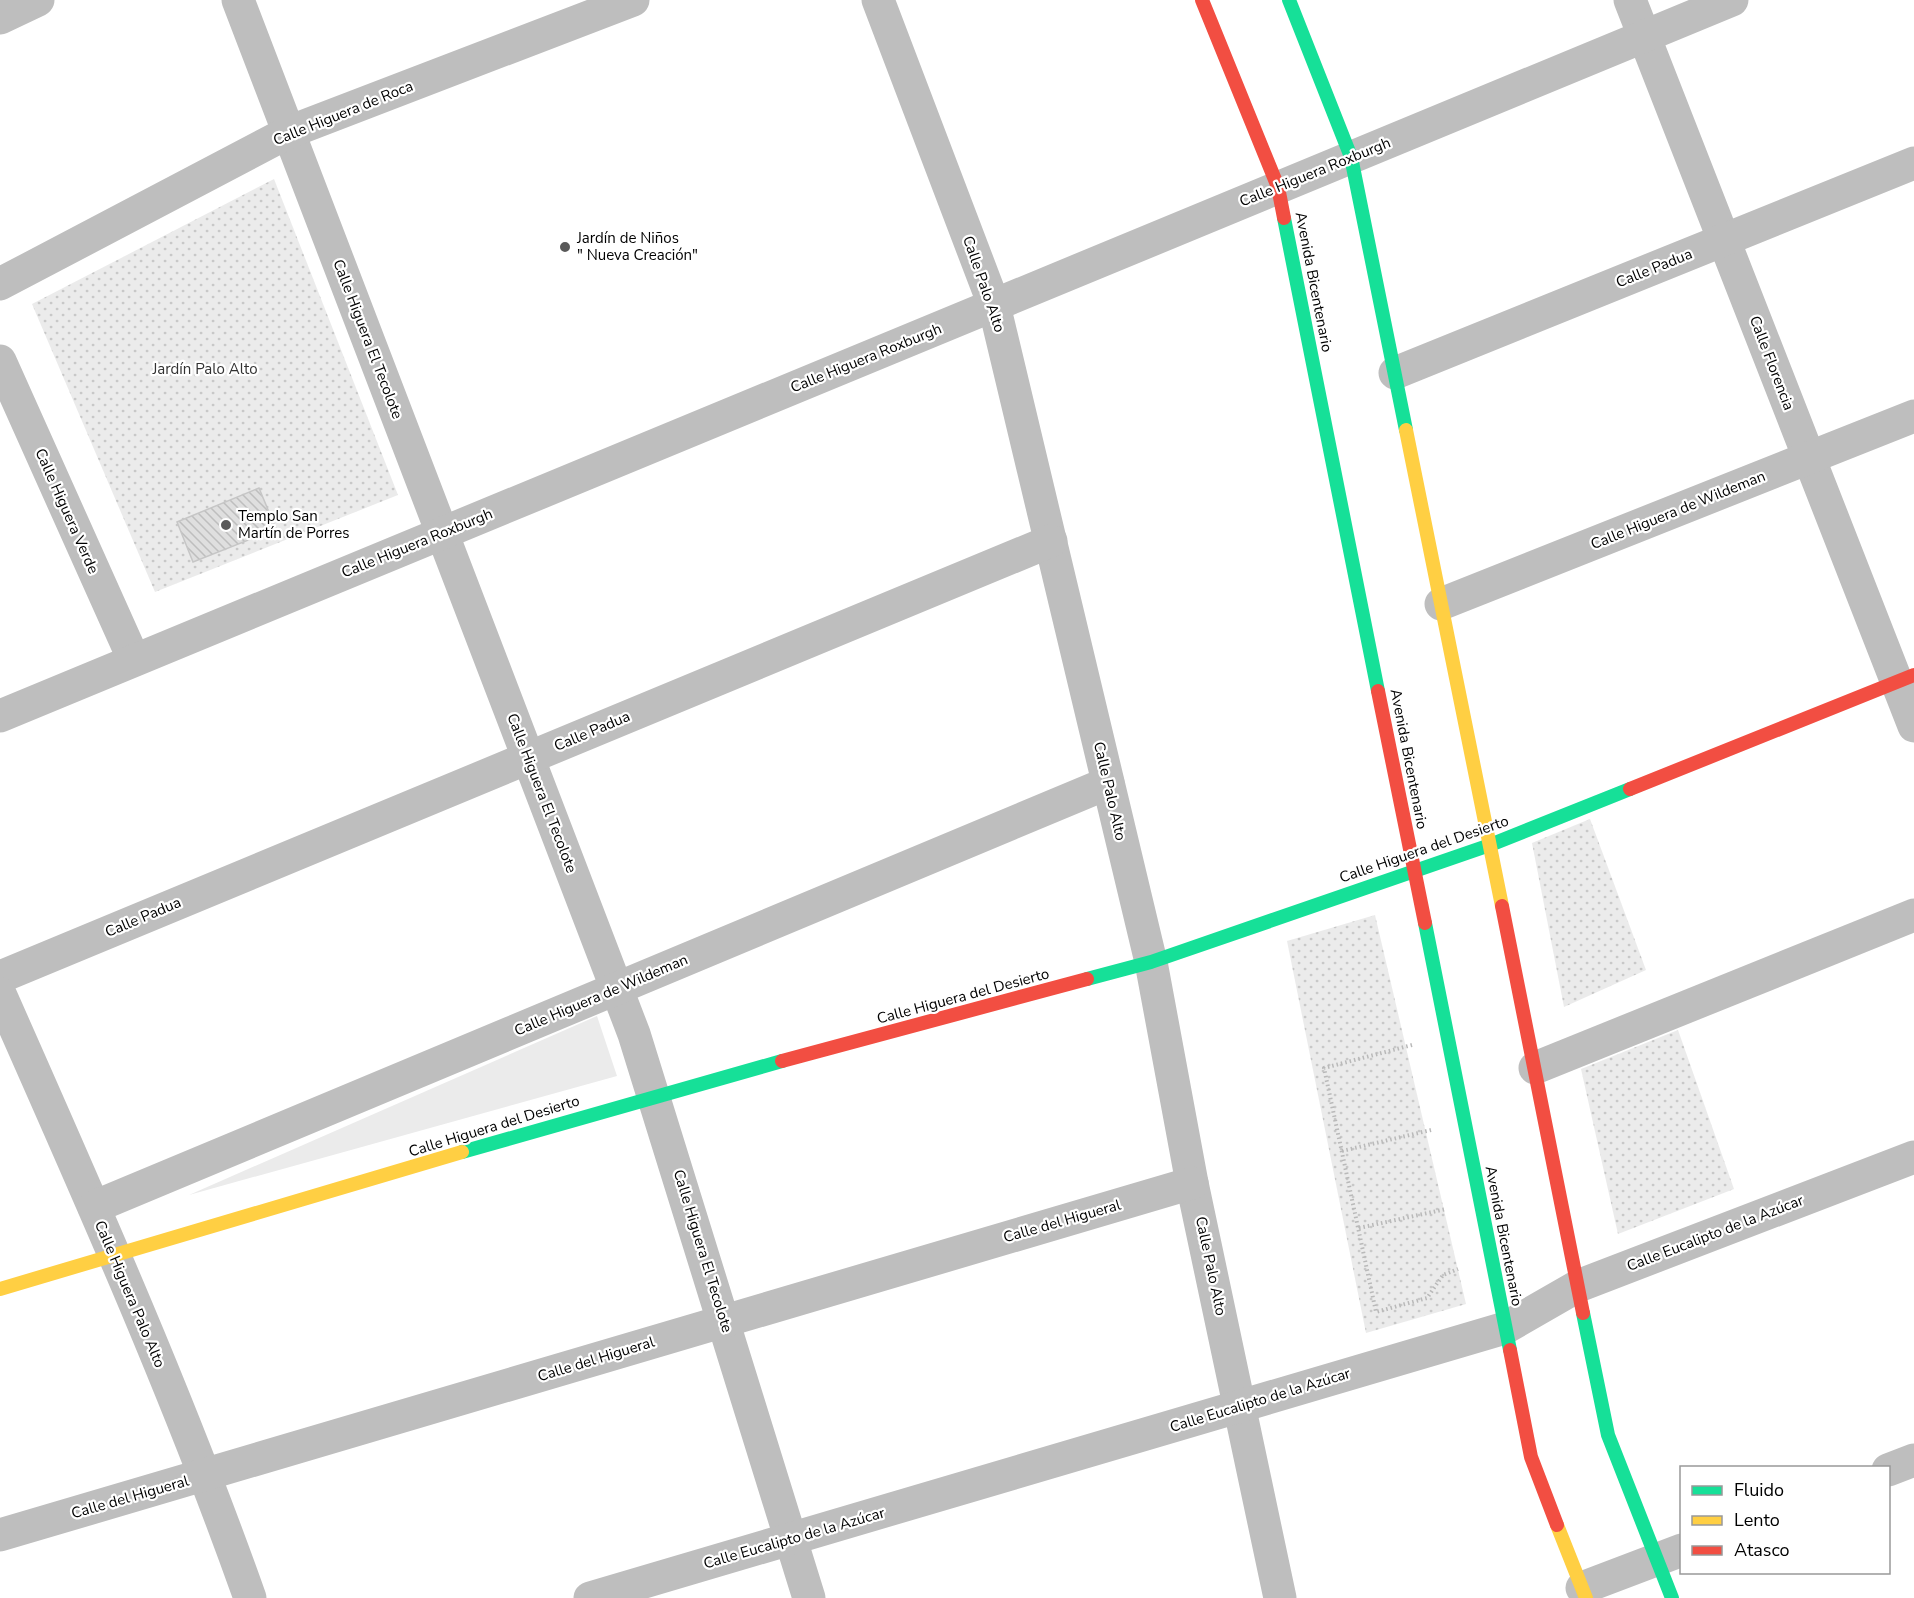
<svg xmlns="http://www.w3.org/2000/svg" width="1914" height="1598" font-family="'Nunito Sans',sans-serif">
  <style>
    .green { fill: #ebebeb }
    .park { fill: url(#park-dots) }
    .building { fill: url(#building-back-hatch); stroke: #c6c6c6; stroke-width: 1.5 }
    .lines { fill: none; stroke-linecap: round; stroke-linejoin: round }
    .path { stroke: #b9b9b9; stroke-width: 4; stroke-dasharray: 1.5 3; stroke-linecap: butt }
    .street { stroke: #bebebe; stroke-width: 33 }
    .fast { stroke: #16e098; stroke-width: 14 }
    .slow { stroke: #ffcf43; stroke-width: 14 }
    .jam { stroke: #f24e42; stroke-width: 14 }
    .poi-dot { fill: #595959; stroke: #fff; stroke-width: 2 }
    .labels { text-anchor: middle; dominant-baseline: central; stroke-width: 4.5; stroke-linejoin: round; paint-order: stroke }
    .street-label { font-size: 15px; fill: #000; stroke: #fff }
    .poi-label { font-size: 15px; fill: #000; stroke: #fff; text-anchor: start }
    .park-label { font-size: 15px; fill: #323232; stroke: #fff }
  </style>
  <defs>
    <pattern id="park-dots" width="8" height="8" patternUnits="userSpaceOnUse" patternTransform="scale(1.5)"><rect width="8" height="8" fill="#ebebeb"/><path d="M2 2h.1M6 6h.1" fill="none" stroke="#c8c8c8" stroke-width="1.8" stroke-linecap="round"/></pattern>
    <pattern id="building-back-hatch" width="6" height="6" patternUnits="userSpaceOnUse" patternTransform="scale(1.5)"><rect width="6" height="6" fill="#dfdfdf"/><path d="M-1 5l2 2M0 0l6 6M5-1l2 2" fill="none" stroke="#bebebe"/></pattern>
  </defs>
  <rect width="100%" height="100%" fill="#fff"/>
  <polygon class="green" points="597,1016 617,1076 189,1195"/>
  <g class="park">
    <polygon points="274,179 398,495 155,592 32,304"/>
    <polygon points="1590,819 1646,970 1564,1007 1532,843"/>
    <polygon points="1375,915 1466,1304 1366,1333 1287,941"/>
    <polygon points="1678,1030 1734,1189 1618,1234 1581,1069"/>
  </g>
  <polygon class="building" points="259,488 276,529 193,562 177,522"/>
  <g class="lines">
    <g class="path">
      <polyline points="1412,1045 1324,1068 1376,1312 1427,1298 1443,1275 1458,1269"/>
      <polyline points="1342,1151 1431,1130"/>
      <polyline points="1359,1228 1446,1209"/>
    </g>
    <g class="street">
      <polyline points="238,0 634,1034 809,1598"/>
      <polyline points="878,0 994,305 1151,962 1192,1183 1280,1598"/>
      <polyline points="1630,0 1914,726"/>
      <polyline points="0,18 38,0"/>
      <polyline points="0,284 289,132 633,0"/>
      <polyline points="0,361 134,660"/>
      <polyline points="1395,373 1914,163"/>
      <polyline points="1441,604 1914,416"/>
      <polyline points="0,716 1732,0"/>
      <polyline points="0,977 1051,541"/>
      <path d="M 0,994 C 88,1193 177,1392 250,1598"/>
      <polyline points="1535,1068 1914,915"/>
      <polyline points="94,1207 1108,783"/>
      <polyline points="1888,1470 1914,1460"/>
      <polyline points="0,1535 1192,1183"/>
      <polyline points="1582,1588 1682,1550"/>
      <polyline points="590,1598 1505,1328 1578,1286 1914,1157"/>
    </g>
    <g class="fast">
      <polyline points="1289,0 1351,157 1406,430"/>
      <polyline points="1284,218 1378,691"/>
      <polyline points="1425,923 1510,1350"/>
      <polyline points="1087,979 1151,962 1490,845 1630,789"/>
      <polyline points="462,1152 782,1061"/>
      <polyline points="1583,1313 1608,1435 1672,1598"/>
    </g>
    <g class="slow">
      <polyline points="1406,430 1502,906"/>
      <polyline points="0,1289 462,1152"/>
      <polyline points="1557,1525 1586,1598"/>
    </g>
    <g class="jam">
      <polyline points="1202,0 1278,187 1284,218"/>
      <polyline points="1378,691 1425,923"/>
      <polyline points="1630,789 1914,675"/>
      <polyline points="1502,906 1583,1313"/>
      <polyline points="782,1061 1087,979"/>
      <polyline points="1510,1350 1531,1457 1557,1525"/>
    </g>
  </g>
  <g class="poi-dot">
    <circle cx="565" cy="247" r="6"/>
    <circle cx="226" cy="525" r="6"/>
  </g>
  <g class="labels">
    <g class="street-label">
      <text transform="translate(343 113) rotate(-22)">Calle Higuera de Roca</text>
      <text transform="translate(1315 172) rotate(-22)">Calle Higuera Roxburgh</text>
      <text transform="translate(1654 268) rotate(-22)">Calle Padua</text>
      <text transform="translate(1314 282) rotate(79)">Avenida Bicentenario</text>
      <text transform="translate(984 284) rotate(71)">Calle Palo Alto</text>
      <text transform="translate(368 339) rotate(69)">Calle Higuera El Tecolote</text>
      <text transform="translate(866 358) rotate(-22)">Calle Higuera Roxburgh</text>
      <text transform="translate(1772 363) rotate(69)">Calle Florencia</text>
      <text transform="translate(1678 510) rotate(-22)">Calle Higuera de Wildeman</text>
      <text transform="translate(67 511) rotate(66)">Calle Higuera Verde</text>
      <text transform="translate(417 543) rotate(-22)">Calle Higuera Roxburgh</text>
      <text transform="translate(592 731) rotate(-23)">Calle Padua</text>
      <text transform="translate(1409 759) rotate(79)">Avenida Bicentenario</text>
      <text transform="translate(1110 791) rotate(77)">Calle Palo Alto</text>
      <text transform="translate(542 793) rotate(69)">Calle Higuera El Tecolote</text>
      <text transform="translate(1424 849) rotate(-19)">Calle Higuera del Desierto</text>
      <text transform="translate(143 917) rotate(-23)">Calle Padua</text>
      <text transform="translate(601 995) rotate(-23)">Calle Higuera de Wildeman</text>
      <text transform="translate(963 996) rotate(-15)">Calle Higuera del Desierto</text>
      <text transform="translate(494 1126) rotate(-17)">Calle Higuera del Desierto</text>
      <text transform="translate(1062 1221) rotate(-16)">Calle del Higueral</text>
      <text transform="translate(1715 1233) rotate(-21)">Calle Eucalipto de la Azúcar</text>
      <text transform="translate(1504 1236) rotate(79)">Avenida Bicentenario</text>
      <text transform="translate(703 1251) rotate(73)">Calle Higuera El Tecolote</text>
      <text transform="translate(1211 1266) rotate(78)">Calle Palo Alto</text>
      <text transform="translate(130 1294) rotate(67)">Calle Higuera Palo Alto</text>
      <text transform="translate(596 1359) rotate(-17)">Calle del Higueral</text>
      <text transform="translate(1260 1400) rotate(-17)">Calle Eucalipto de la Azúcar</text>
      <text transform="translate(130 1497) rotate(-16)">Calle del Higueral</text>
      <text transform="translate(794 1538) rotate(-16)">Calle Eucalipto de la Azúcar</text>
    </g>
    <g class="poi-label">
      <text x="577" y="238">Jardín de Niños<tspan x="577" dy="17">" Nueva Creación"</tspan></text>
      <text x="238" y="516">Templo San<tspan x="238" dy="17">Martín de Porres</tspan></text>
    </g>
    <g class="park-label">
      <text x="205" y="369">Jardín Palo Alto</text>
    </g>
  </g>
  <rect x="1680" y="1466" width="210" height="108" fill="#ffffff" stroke="#999999" stroke-width="1.5"/>
  <rect x="1692" y="1486" width="30" height="9" fill="#16e098" stroke="#999999" stroke-width="1.5"/>
  <text x="1734" y="1496" font-size="18" fill="#000000">Fluido</text>
  <rect x="1692" y="1516" width="30" height="9" fill="#ffcf43" stroke="#999999" stroke-width="1.5"/>
  <text x="1734" y="1526" font-size="18" fill="#000000">Lento</text>
  <rect x="1692" y="1546" width="30" height="9" fill="#f24e42" stroke="#999999" stroke-width="1.5"/>
  <text x="1734" y="1556" font-size="18" fill="#000000">Atasco</text>
</svg>
